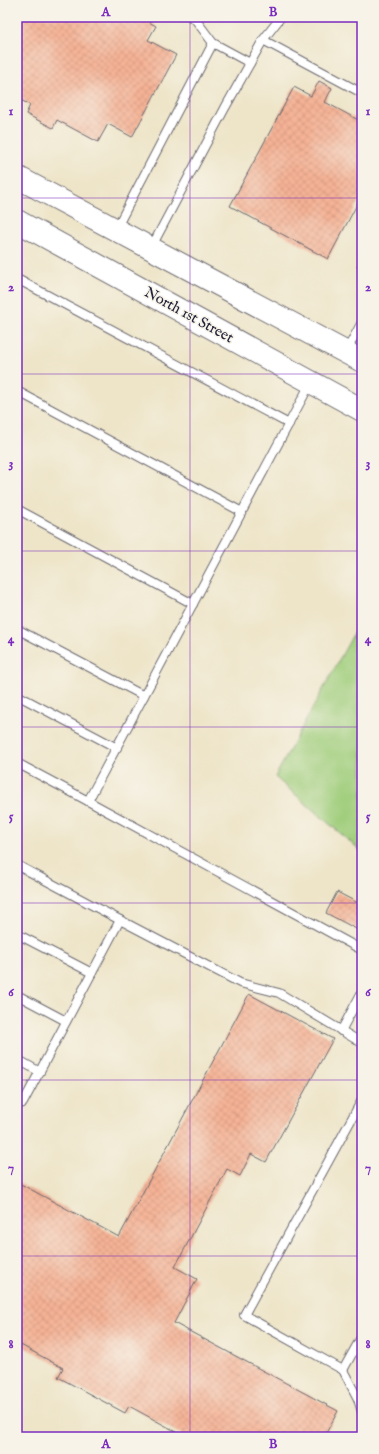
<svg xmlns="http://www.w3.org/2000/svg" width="379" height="1454" font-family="'IM FELL English',serif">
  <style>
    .pitch { fill: #9fcd7a; stroke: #60785a }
    .building { fill: url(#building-cross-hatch) }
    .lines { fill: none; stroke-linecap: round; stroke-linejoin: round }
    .service-casing { stroke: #69666d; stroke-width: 10 }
    .primary-casing { stroke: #69666d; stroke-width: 24 }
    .service { stroke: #fff; stroke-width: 8 }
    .primary { stroke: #fff; stroke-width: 22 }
    .grid { fill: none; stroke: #7b2cbf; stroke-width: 1; stroke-opacity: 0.55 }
    .labels { text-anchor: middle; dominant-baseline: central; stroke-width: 3; stroke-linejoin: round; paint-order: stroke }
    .street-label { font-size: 15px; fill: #22223b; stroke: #f7f3e8 }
    .neatline { fill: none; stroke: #7b2cbf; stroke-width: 1.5 }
    .grid-label { font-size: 13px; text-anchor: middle; font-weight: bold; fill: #7b2cbf }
  </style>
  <defs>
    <pattern id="building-cross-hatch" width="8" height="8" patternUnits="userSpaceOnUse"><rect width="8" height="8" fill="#f5b295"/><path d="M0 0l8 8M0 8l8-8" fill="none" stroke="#d29981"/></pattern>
  </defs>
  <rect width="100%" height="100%" fill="#f7f3e8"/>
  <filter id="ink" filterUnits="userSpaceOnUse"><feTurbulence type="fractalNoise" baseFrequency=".025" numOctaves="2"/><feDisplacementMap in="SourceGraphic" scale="8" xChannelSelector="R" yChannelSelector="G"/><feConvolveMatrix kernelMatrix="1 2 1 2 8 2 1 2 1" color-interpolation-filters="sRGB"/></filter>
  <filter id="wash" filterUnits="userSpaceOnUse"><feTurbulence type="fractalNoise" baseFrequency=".012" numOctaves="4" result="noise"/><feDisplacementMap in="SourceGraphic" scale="16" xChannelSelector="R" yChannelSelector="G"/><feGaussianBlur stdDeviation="0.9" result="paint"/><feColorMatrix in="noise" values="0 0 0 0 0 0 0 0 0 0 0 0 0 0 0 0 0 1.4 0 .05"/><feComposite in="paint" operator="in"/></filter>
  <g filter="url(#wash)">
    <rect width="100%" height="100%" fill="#eee5c9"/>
    <polygon class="pitch" points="362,618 362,852 275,777"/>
    <g id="blocks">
      <g class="building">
        <polygon points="23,17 140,17 156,26 148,40 176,55 132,137 108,124 98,142 57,120 53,128 26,114 30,105 17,98 17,29"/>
        <polygon points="319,81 332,88 325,102 362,122 362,195 328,259 230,206 294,87 311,96"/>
        <polygon points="362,257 362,269 357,267"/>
        <polygon points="337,892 362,905 362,932 326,913"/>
        <polygon points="249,994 333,1039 266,1162 251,1154 240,1176 227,1169 175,1267 197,1279 174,1323 338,1411 324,1437 186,1437 129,1406 125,1413 58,1377 63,1368 17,1343 17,1182 119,1237"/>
      </g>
    </g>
  </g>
  <g filter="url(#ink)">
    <use href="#blocks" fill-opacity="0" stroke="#69666d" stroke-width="1"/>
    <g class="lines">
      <defs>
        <g id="service">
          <polyline points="191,17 195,19 213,43"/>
          <polyline points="263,40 362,93"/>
          <polyline points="116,229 213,43 250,63"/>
          <polyline points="151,248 225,108 263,40 281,17"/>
          <polyline points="17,284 19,280 289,424"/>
          <polyline points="346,352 362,322"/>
          <polyline points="17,391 242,512"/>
          <polyline points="17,509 193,604"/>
          <polyline points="17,629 144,696"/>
          <polyline points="17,695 117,748"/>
          <polyline points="17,763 88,801 310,384"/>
          <polyline points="88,801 362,950"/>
          <polyline points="17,865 120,920"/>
          <polyline points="17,934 92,973"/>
          <polyline points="17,995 66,1021"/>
          <polyline points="341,1031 362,992"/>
          <polyline points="17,1059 40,1072"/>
          <polyline points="362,1100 244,1315 343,1370 362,1336"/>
          <polyline points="17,1105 23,1103 120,920 240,983 279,993 362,1043"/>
          <polyline points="343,1370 358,1399 362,1412"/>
        </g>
        <g id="primary">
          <polyline points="17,177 362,361"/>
          <polyline points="17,221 362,410"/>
        </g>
      </defs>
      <use href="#service" class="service-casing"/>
      <use href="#primary" class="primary-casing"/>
      <use href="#service" class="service"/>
      <use href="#primary" class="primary"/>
    </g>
  </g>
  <path class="grid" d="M 190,17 L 190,1437M 17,198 L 362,198M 17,374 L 362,374M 17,551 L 362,551M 17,727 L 362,727M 17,903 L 362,903M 17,1080 L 362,1080M 17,1256 L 362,1256"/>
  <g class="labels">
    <g class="street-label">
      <text transform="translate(189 315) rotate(29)">North 1st Street</text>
    </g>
  </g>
  <rect width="379" height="1454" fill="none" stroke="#f7f3e8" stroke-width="44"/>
  <rect x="22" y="22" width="335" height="1410" class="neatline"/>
  <g class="grid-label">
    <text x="106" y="16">A</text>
    <text x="273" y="16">B</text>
    <text x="11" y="115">1</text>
    <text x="368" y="115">1</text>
    <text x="11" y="291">2</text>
    <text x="368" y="291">2</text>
    <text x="11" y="467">3</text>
    <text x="368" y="467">3</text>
    <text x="11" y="643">4</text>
    <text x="368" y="643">4</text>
    <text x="11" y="820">5</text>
    <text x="368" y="820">5</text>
    <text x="11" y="996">6</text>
    <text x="368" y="996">6</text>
    <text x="11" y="1172">7</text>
    <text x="368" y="1172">7</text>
    <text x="11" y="1348">8</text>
    <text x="368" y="1348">8</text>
    <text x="106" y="1448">A</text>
    <text x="273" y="1448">B</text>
  </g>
</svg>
